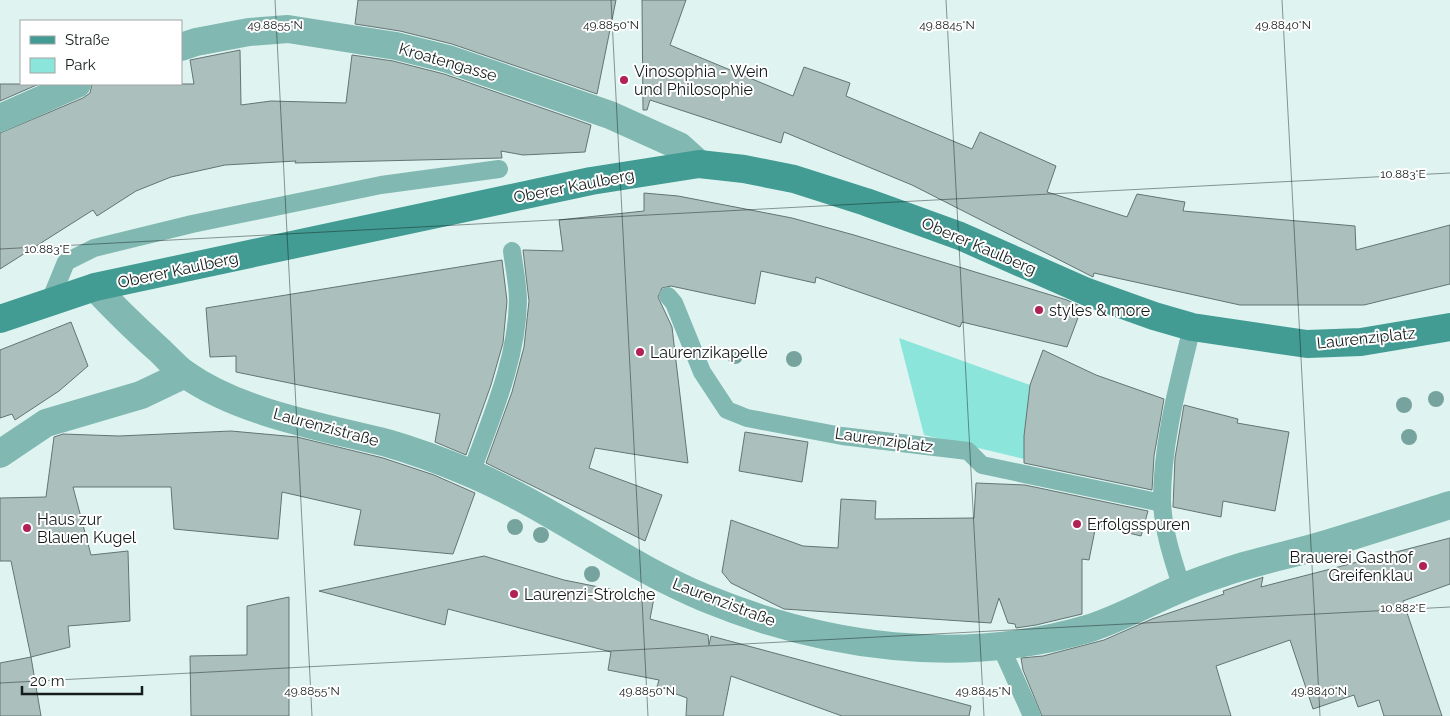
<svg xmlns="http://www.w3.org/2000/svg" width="1450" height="716" font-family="Raleway,sans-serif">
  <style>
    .green { fill: #8ce5db }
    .building { fill: #abbfbc; stroke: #637573 }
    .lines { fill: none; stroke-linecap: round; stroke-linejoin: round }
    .lane { stroke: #82b8b2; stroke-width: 18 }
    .street { stroke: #82b8b2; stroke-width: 28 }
    .secondary { stroke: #429c94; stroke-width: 28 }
    .tree { fill: #77a39e }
    .ticks { fill: none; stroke: #151c1b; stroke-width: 1; stroke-opacity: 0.45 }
    .poi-dot { fill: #b12153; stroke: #fff; stroke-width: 2 }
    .labels { text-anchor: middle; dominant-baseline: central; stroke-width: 4; stroke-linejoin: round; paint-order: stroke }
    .street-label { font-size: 16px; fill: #151c1b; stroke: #fff }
    .poi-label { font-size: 16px; fill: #151c1b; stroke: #fff; text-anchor: start }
    .ticks-label { font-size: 12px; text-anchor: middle; fill: #151c1b; stroke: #fff; stroke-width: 4; stroke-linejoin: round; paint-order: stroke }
  </style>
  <rect width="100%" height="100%" fill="#dff4f1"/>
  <polygon class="green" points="899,338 1030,385 1024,436 1024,459 924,435"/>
  <g class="building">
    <polygon points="358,0 616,0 597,94 452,44 400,31 355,24"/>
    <polygon points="642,0 686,0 670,45 793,96 804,67 850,83 846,96 972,149 980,132 1056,166 1047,192 1127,217 1137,194 1185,202 1183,211 1355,226 1356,250 1450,225 1450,284 1364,305 1240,305 1094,273 1093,277 912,185 784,132 781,143 650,100 647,110 643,110"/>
    <polygon points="240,50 241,105 271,101 346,103 352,55 393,61 444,74 591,125 585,152 523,155 501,151 502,158 295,163 296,161 225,165 171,177 136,191 97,216 93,210 0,269 0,133 83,98 90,93 92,84 194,84 190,60"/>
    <polygon points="0,84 39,84 0,101"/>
    <polygon points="644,193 678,196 792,218 854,235 1067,300 1082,307 1067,347 962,322 960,327 816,277 815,283 761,271 755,304 671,286 662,288 658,297 672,327 688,463 595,448 589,468 662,495 645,541 486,463 512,392 524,347 529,301 523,250 563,251 559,220 644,211"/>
    <polygon points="502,260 507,301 503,343 491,385 466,455 435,442 440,414 236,372 236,356 210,357 206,308"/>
    <polygon points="71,322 88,366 59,391 15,420 12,414 0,418 0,350"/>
    <polygon points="1043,350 1096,375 1164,399 1154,456 1152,490 1024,463 1024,436 1030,385"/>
    <polygon points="1184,405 1238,419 1237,423 1289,432 1275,511 1223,501 1221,517 1173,507 1175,458"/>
    <polygon points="231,431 297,437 383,458 434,475 475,493 453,554 354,545 361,510 282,492 278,539 174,529 171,487 73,487 91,555 128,551 130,621 68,626 70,647 31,657 11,561 0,561 0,498 46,497 54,437 63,434 119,436"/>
    <polygon points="745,432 808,442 802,482 739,471"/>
    <polygon points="976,483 1025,485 1148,511 1141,536 1096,525 1089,560 1082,559 1082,614 1036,625 1016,628 1015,624 1008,623 999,598 991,623 784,609 731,583 722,572 731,520 803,546 838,548 841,499 876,501 875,519 974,518"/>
    <polygon points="1450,538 1450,584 1403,601 1442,716 1384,716 1379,700 1358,707 1354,695 1313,709 1290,640 1216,666 1231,716 1042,716 1023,670 1021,658 1043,656 1104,640 1152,619 1224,594 1223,591 1261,578 1263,577 1261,587"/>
    <polygon points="484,556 564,580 654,598 650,619 708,635 709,645 711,636 971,706 969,716 842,716 731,676 723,716 686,716 687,698 657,687 659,680 608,670 611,652 448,609 445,625 319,591"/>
    <polygon points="289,597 289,716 191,716 190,656 247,655 247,606"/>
    <polygon points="31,657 41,716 0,716 0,663"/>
  </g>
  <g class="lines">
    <g class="lane">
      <polyline points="668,296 674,303 702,372 727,410 747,418 842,436 968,451 982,465 1162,503"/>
      <polyline points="50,301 66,262 94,248 192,224 381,185 499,169"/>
      <path d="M 471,473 C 491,418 517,360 518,301 C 518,284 514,267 512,251"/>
      <path d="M 1182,588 C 1173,560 1163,531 1162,501 C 1162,442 1178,385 1192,327"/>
      <polyline points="1001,647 1032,716"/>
    </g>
    <g class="street">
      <polyline points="181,47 196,42 249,32 288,29 396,46 448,59 610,115 679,146 699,164"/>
      <polyline points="0,118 77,84"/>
      <path d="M 95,287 C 115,309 136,329 158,349 C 167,357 175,367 185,374 C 240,413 323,427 387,443 C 415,451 444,462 470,473 C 552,508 623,564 705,598 C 826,648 960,666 1087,629 C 1120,619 1150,601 1182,588 C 1198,581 1214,576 1231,570 C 1258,561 1288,555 1316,547 C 1361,534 1405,519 1450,505"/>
      <polyline points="0,454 46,423 141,395 185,374"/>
    </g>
    <polyline class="secondary" points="0,319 95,287 591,181 699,164 744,169 794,179 866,202 960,236 1087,292 1154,316 1192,327 1307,344 1361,342 1450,327"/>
  </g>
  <g class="tree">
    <circle cx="735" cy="356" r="8"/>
    <circle cx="794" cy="359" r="8"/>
    <circle cx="1436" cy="399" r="8"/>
    <circle cx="1404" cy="405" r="8"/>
    <circle cx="1409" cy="437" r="8"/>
    <circle cx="515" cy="527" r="8"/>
    <circle cx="541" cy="535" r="8"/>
    <circle cx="592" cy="574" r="8"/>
  </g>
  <path class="ticks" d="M 275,0 L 312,716M 611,0 L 648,716M 946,0 L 984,716M 1282,0 L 1320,716M 0,249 L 1450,173M 0,683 L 1450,607"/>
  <g class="poi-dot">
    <circle cx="624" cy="80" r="5"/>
    <circle cx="1039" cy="310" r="5"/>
    <circle cx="640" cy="352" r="5"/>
    <circle cx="1077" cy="524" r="5"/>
    <circle cx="27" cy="528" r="5"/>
    <circle cx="1423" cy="566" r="5"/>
    <circle cx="514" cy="594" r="5"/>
  </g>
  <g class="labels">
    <g class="street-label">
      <text transform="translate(448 62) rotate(16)">Kroatengasse</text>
      <text transform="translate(574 186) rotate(-11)">Oberer Kaulberg</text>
      <text transform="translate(979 246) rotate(23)">Oberer Kaulberg</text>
      <text transform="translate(178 270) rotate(-12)">Oberer Kaulberg</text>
      <text transform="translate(1366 338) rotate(-6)">Laurenziplatz</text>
      <text transform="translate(326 427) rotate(15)">Laurenzistraße</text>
      <text transform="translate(884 440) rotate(8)">Laurenziplatz</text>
      <text transform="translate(724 602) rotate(21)">Laurenzistraße</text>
    </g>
    <g class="poi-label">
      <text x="634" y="71">Vinosophia - Wein<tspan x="634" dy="18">und Philosophie</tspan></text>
      <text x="1049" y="310">styles &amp; more</text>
      <text x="650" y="352">Laurenzikapelle</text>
      <text x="37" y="519">Haus zur<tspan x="37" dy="18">Blauen Kugel</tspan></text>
      <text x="1087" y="524">Erfolgsspuren</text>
      <text x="1413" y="557" text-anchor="end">Brauerei Gasthof<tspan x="1413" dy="18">Greifenklau</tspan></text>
      <text x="524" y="594">Laurenzi-Strolche</text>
    </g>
  </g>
  <g class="ticks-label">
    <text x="275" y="29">49.8855°N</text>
    <text x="611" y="29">49.8850°N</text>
    <text x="947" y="29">49.8845°N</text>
    <text x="1283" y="29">49.8840°N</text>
    <text x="1403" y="178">10.883°E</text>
    <text x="47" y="253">10.883°E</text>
    <text x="1403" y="612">10.882°E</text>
    <text x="312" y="695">49.8855°N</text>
    <text x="647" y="695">49.8850°N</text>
    <text x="983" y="695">49.8845°N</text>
    <text x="1319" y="695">49.8840°N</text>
  </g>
  <rect x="20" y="20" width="162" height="65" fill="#ffffff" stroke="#a1a4a4"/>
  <rect x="30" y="36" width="25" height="8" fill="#429c94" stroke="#a1a4a4"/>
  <text x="65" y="45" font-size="15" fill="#151c1b">Straße</text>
  <rect x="30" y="58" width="25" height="15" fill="#8ce5db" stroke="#a1a4a4"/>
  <text x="65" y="70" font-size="15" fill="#151c1b">Park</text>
  <path d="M22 686v8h120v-8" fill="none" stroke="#151c1b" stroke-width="2.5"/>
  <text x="30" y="686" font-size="15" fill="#151c1b" stroke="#ffffff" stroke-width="4" paint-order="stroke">20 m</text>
</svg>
